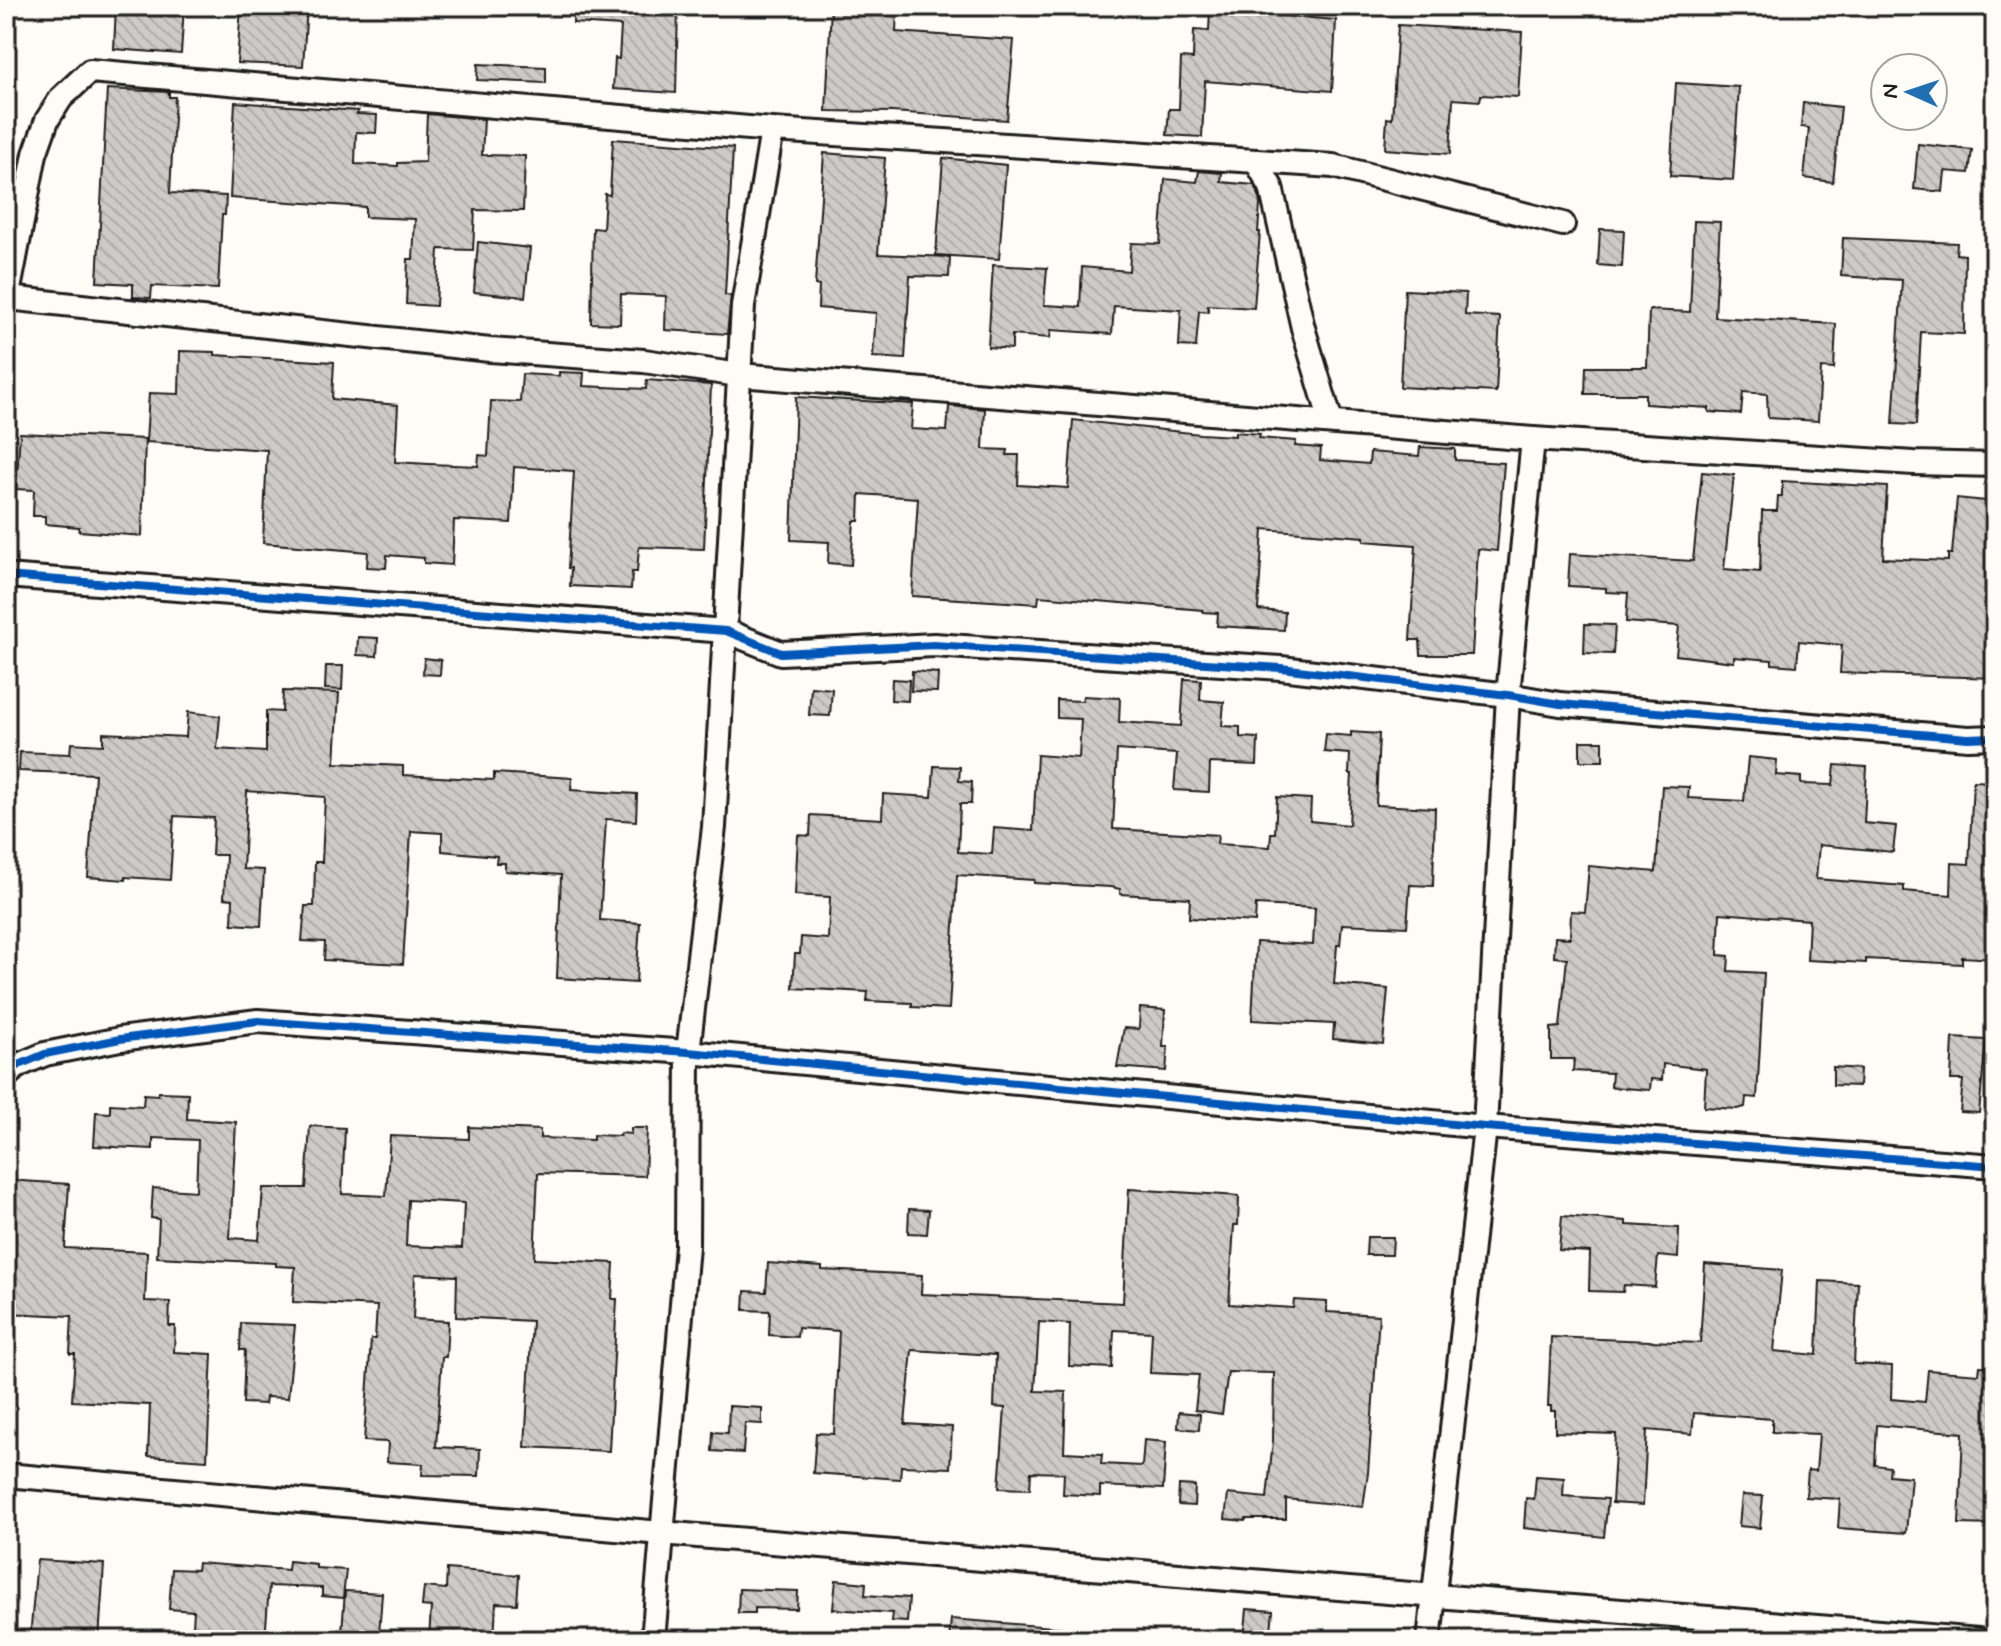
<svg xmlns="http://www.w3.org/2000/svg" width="2001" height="1646" font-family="Mynerve,sans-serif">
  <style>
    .building { fill: url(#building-back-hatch); stroke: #1c1c1c; stroke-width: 2; fill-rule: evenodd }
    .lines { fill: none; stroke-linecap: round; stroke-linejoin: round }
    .minor-casing { stroke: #1c1c1c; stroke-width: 28 }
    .minor { stroke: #fdfcf7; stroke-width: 22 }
    .cycleway-casing { stroke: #fdfcf7; stroke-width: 13 }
    .cycleway { stroke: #0057b8; stroke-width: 8 }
  </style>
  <defs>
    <pattern id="building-back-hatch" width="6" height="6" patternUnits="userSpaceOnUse" patternTransform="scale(2)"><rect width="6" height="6" fill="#cccbc8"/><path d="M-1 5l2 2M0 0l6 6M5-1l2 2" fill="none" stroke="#afaeab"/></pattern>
  </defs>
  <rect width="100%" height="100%" fill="#fdfcf7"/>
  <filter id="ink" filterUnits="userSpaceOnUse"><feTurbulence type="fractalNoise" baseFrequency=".0125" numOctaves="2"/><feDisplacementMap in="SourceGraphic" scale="16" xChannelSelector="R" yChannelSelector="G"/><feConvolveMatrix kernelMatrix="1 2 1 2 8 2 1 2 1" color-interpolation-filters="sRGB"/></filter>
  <g filter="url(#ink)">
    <g class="building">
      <polygon points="116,6 184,6 181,54 114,49"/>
      <polygon points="241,6 307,6 303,66 237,63"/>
      <polygon points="573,6 678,6 676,93 613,89 615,58 619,59 621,26 573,23"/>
      <polygon points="831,6 897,6 896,32 1014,40 1007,120 892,112 826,111"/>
      <polygon points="1210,10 1336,20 1332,91 1205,81 1202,137 1167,135 1169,109 1179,109 1181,58 1193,59 1194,30 1209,31"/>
      <polygon points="1398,25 1522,32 1518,97 1481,95 1480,101 1453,99 1450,154 1385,149 1387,118 1392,119"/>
      <polygon points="478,64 546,67 546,83 477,80"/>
      <polygon points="1676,83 1739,87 1733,180 1670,176"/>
      <polygon points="107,89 169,92 169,97 175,97 170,193 226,196 225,215 222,215 218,289 152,286 151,298 133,297 133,284 97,282"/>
      <polygon points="235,102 358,111 357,114 377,115 376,133 356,132 355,164 398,166 398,163 425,162 427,114 484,119 482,155 525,156 523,211 475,210 473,250 439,249 436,306 406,304 408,259 413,259 415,219 365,217 365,207 230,198"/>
      <polygon points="1803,103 1841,107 1833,182 1804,178 1809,128 1801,127"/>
      <polygon points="613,139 733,148 725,295 731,296 727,334 665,330 666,296 621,294 620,324 591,323 593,228 603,229 605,194 610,195"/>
      <polygon points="1918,144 1972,150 1969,173 1945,171 1943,192 1914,189"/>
      <polygon points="824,153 885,158 878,254 950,257 949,277 910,276 905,359 873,357 876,313 818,308 819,286 815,285"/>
      <polygon points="943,158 1006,165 999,259 936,255"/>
      <polygon points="1199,171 1222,173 1221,182 1254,185 1258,192 1260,204 1258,232 1260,232 1254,308 1208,305 1208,312 1199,311 1196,347 1179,346 1181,310 1114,306 1112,334 1051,330 1050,338 1012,335 1012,349 988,347 993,265 1047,268 1044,305 1080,307 1082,267 1129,271 1131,243 1160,244 1165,179 1197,182"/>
      <polygon points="1694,221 1720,222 1715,317 1836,324 1834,369 1821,368 1818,421 1768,418 1767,394 1743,392 1741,414 1709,412 1709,408 1645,404 1645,394 1585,394 1586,367 1647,367 1649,310 1690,312"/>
      <polygon points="1600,229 1624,230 1622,267 1598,265"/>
      <polygon points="1843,238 1957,243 1956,254 1965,255 1964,334 1921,332 1916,425 1893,424 1902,280 1841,276"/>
      <polygon points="478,242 530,248 525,297 474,292"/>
      <polygon points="1405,290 1466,293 1465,315 1500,317 1496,392 1400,387"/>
      <polygon points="180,351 215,352 215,355 334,362 332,399 398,405 395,462 429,464 478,466 479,455 488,456 491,401 520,402 522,374 559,376 559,372 584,373 583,386 646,389 647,380 711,385 704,549 639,547 637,572 632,572 631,589 570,586 571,568 568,568 574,471 514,467 511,523 454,520 452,565 424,563 424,558 387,555 386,568 367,567 368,552 263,543 267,450 146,442 149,393 179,394"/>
      <polygon points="796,397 913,404 911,429 947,431 949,406 985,409 983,449 1008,450 1007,455 1019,455 1018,485 1068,488 1073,420 1200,434 1235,436 1235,432 1260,434 1259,438 1296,441 1295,446 1321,448 1320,460 1369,464 1370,452 1419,456 1420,447 1455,449 1455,460 1504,463 1497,551 1478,549 1472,655 1421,655 1420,640 1410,640 1416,545 1364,541 1364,537 1263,529 1258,610 1285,612 1284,630 1217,626 1218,613 1203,612 1203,610 1039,596 1038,604 912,596 918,498 860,494 859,521 854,521 851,565 828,563 829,542 791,540"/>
      <polygon points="20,433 145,439 142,536 79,531 79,527 45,524 45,516 33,516 34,490 16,489"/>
      <polygon points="1702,472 1734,475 1724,569 1760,572 1762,511 1777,511 1778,496 1782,496 1782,481 1887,487 1883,558 1948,561 1948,554 1952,554 1957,498 1995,502 1995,678 1840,673 1842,645 1799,641 1797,666 1772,664 1772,660 1734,657 1734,662 1676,655 1679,626 1626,622 1628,593 1606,592 1606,588 1568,586 1570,554 1693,561"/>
      <polygon points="1585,624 1615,625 1613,654 1584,653"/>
      <polygon points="358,637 378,638 377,656 357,655"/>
      <polygon points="424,658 441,660 440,675 423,674"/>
      <polygon points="326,666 343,666 342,690 325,689"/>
      <polygon points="912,671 938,673 937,692 911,691"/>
      <polygon points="892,679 909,680 908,701 891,700"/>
      <polygon points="1184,679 1201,680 1200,700 1224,702 1222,726 1240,727 1240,737 1258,738 1257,765 1210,763 1209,792 1174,790 1177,754 1117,750 1113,829 1218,835 1217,844 1270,847 1271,833 1275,833 1277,797 1311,799 1310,821 1349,825 1352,774 1349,774 1350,754 1324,752 1326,734 1351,736 1351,732 1379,734 1376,805 1435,808 1433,886 1410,885 1407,927 1342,924 1340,945 1337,945 1334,984 1388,989 1383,1044 1333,1039 1334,1024 1252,1020 1256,942 1313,945 1315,908 1256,905 1255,922 1189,918 1190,898 1120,894 1120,889 1111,887 1034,883 1034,880 957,875 949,1009 912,1007 912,1003 867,1001 868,992 793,988 795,954 800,954 801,937 828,939 830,897 795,895 798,835 810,836 811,815 882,819 883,794 932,797 934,766 960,767 959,781 972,782 971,804 960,804 958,852 992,854 994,828 1033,831 1037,755 1079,758 1081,719 1057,718 1057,700 1082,701 1083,696 1120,698 1119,722 1181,726"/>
      <polygon points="811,687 832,689 830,716 809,715"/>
      <polygon points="283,691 339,693 335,763 403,766 403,775 494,780 494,773 572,778 571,790 637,794 636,821 606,819 600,920 640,923 636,983 557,978 561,875 505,871 505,863 496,863 497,856 442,851 442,833 411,831 403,964 324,960 325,942 302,941 305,906 314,906 315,862 322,862 325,797 247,791 243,869 264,870 261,926 232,924 233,899 224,898 226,855 212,855 214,818 174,816 170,880 125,877 125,880 88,877 95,774 19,771 20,752 70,754 71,743 103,745 103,733 186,737 188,712 220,716 217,749 266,752 266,711 282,712"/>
      <rect x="1580" y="741" width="23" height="20"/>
      <polygon points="1748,757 1777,760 1776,775 1801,777 1801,784 1833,785 1835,765 1867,767 1864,823 1896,826 1893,852 1819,845 1816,879 1904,886 1904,891 1951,895 1952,863 1969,864 1973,781 1995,782 1995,959 1962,957 1962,964 1866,959 1866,963 1807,960 1809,920 1720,913 1718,955 1729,956 1728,971 1764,973 1757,1098 1746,1097 1745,1107 1738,1109 1704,1107 1706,1069 1663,1064 1662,1080 1651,1079 1650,1090 1611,1087 1612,1073 1573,1071 1574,1059 1551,1059 1551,1028 1560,1027 1567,958 1554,957 1555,937 1570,938 1571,911 1585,912 1589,866 1656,872 1662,786 1689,787 1688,798 1744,801"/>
      <polygon points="1140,1008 1165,1010 1163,1047 1168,1047 1166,1071 1117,1067 1124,1028 1139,1029"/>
      <polygon points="1953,1038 1986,1040 1979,1113 1960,1112 1963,1080 1951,1080"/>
      <polygon points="1833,1067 1860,1069 1859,1086 1833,1085"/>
      <path d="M 159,1092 L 188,1093 L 187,1119 L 236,1122 L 230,1238 L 259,1240 L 263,1188 L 306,1188 L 310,1126 L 345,1128 L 342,1194 L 386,1196 L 390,1136 L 469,1139 L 469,1127 L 540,1130 L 540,1138 L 593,1140 L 593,1135 L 620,1136 L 620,1133 L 631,1134 L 631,1128 L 647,1128 L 645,1176 L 538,1173 L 534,1259 L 614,1263 L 612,1299 L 617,1299 L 609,1451 L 525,1447 L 532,1321 L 456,1317 L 457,1276 L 415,1274 L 413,1319 L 448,1321 L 446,1357 L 442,1357 L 436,1447 L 480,1449 L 479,1476 L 422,1475 L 423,1464 L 387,1462 L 388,1442 L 364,1441 L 371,1339 L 375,1339 L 377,1306 L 293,1302 L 295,1267 L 276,1266 L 276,1263 L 157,1257 L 159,1219 L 151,1218 L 153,1188 L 196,1191 L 198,1140 L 153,1138 L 153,1149 L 94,1146 L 96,1112 L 110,1113 L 110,1104 L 143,1106 L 144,1094 L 158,1095 ZM 408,1200 L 464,1203 L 462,1248 L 406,1246 Z"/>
      <polygon points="6,1180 69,1184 65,1248 147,1252 145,1301 170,1302 169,1326 175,1326 174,1352 212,1354 207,1460 148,1456 150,1405 72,1401 75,1354 70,1354 72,1316 6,1313"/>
      <polygon points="1129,1189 1239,1196 1238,1225 1234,1225 1229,1304 1293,1308 1294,1300 1327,1302 1327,1312 1379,1315 1368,1473 1363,1507 1286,1499 1286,1519 1246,1519 1245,1521 1225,1519 1228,1494 1267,1498 1273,1440 1274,1373 1228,1372 1222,1414 1195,1410 1199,1375 1150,1373 1152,1332 1114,1330 1112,1368 1069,1366 1070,1324 1039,1322 1035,1391 1066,1392 1064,1452 1102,1454 1101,1464 1142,1466 1144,1440 1166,1442 1163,1489 1100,1486 1100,1496 1063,1494 1064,1473 1031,1472 1030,1489 999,1488 1005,1408 994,1407 996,1355 912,1350 905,1424 952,1427 950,1468 901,1466 900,1479 813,1473 816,1433 834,1434 839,1331 798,1328 797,1337 769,1335 770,1311 744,1310 745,1291 766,1292 768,1263 822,1267 822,1270 922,1275 921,1294 1123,1303"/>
      <polygon points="909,1209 929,1210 927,1234 908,1233"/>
      <polygon points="1562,1216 1626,1221 1626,1225 1679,1228 1678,1258 1658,1256 1655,1287 1624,1285 1623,1292 1589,1291 1590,1252 1559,1250"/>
      <polygon points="1367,1237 1393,1237 1392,1255 1366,1255"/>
      <polygon points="1705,1264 1782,1270 1774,1351 1817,1355 1820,1281 1858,1283 1854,1364 1892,1366 1891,1399 1925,1402 1928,1370 1979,1374 1980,1366 1995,1367 1995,1525 1959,1524 1963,1433 1877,1425 1875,1465 1890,1467 1889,1475 1911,1477 1906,1533 1838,1528 1840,1499 1806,1497 1808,1470 1816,1471 1819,1434 1772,1432 1772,1419 1694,1413 1692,1434 1647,1430 1643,1505 1612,1503 1616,1434 1555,1432 1555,1411 1551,1411 1551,1406 1548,1406 1551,1337 1700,1343"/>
      <polygon points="241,1323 295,1325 288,1398 266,1397 265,1404 243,1403 245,1350 240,1350"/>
      <polygon points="729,1406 762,1408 762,1424 745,1423 743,1453 712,1451 713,1432 728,1433"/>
      <polygon points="1179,1412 1200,1414 1199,1430 1178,1428"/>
      <polygon points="1536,1476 1564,1478 1563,1496 1608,1499 1604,1537 1524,1528 1526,1498 1534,1499"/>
      <polygon points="1179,1485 1195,1486 1194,1506 1178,1505"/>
      <polygon points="1742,1495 1763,1496 1760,1528 1739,1526"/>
      <polygon points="37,1560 104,1564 99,1640 30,1638"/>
      <polygon points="289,1561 316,1564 316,1568 346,1570 343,1598 322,1596 322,1588 269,1586 265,1640 192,1640 194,1611 169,1609 172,1569 197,1570 198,1563 288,1570"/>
      <polygon points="447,1569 519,1575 517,1604 496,1603 494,1640 429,1640 431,1607 422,1606 424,1587 446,1589"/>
      <polygon points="836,1580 866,1583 865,1595 909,1598 907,1622 891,1621 892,1613 833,1609"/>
      <polygon points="739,1589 798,1591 797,1609 755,1608 755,1613 738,1613"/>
      <polygon points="345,1591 382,1593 379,1635 342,1632"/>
      <polygon points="1247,1609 1273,1611 1270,1640 1244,1640"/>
      <polygon points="951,1619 1066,1628 1065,1640 949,1640"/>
    </g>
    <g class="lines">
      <defs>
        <g id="minor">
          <polyline points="1256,161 1333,166 1563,224"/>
          <polyline points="8,298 490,350 644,361 739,375 1533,439 1914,463 1995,465"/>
          <polyline points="6,305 35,154 47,120 61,98 90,71 772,130 1256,161 1271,187 1303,328 1331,422"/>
          <polyline points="6,576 726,631 781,653 934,645 1281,668 1508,695 1560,704 1968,738 1995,737"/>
          <polyline points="6,1076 19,1065 45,1054 120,1039 258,1021 688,1052 1485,1127 1995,1166"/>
          <polyline points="6,1475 661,1533 1979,1640"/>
          <polyline points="653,1640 687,1246 688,1052 714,827 743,306 772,130"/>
          <polyline points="1429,1640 1485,1127 1508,695 1533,439"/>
        </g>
      </defs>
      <use href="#minor" class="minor-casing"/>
      <use href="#minor" class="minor"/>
      <defs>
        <g id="cycleway">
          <polyline points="6,576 726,631 781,653 934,645 1281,668 1508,695 1560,704 1968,738 1995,737"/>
          <polyline points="6,1076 19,1065 45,1054 120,1039 258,1021 688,1052 1485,1127 1995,1166"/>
        </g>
      </defs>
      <use href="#cycleway" class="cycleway-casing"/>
      <use href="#cycleway" class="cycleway"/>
    </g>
  </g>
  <rect width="2001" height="1646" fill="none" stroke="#fdfcf7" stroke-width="32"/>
  <rect x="16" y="16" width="1969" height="1614" fill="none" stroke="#1c1c1c" stroke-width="3" filter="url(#ink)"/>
  <g transform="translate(1909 92) rotate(273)"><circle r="38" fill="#fdfcf7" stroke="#a3a29f" stroke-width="2"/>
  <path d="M0-6L14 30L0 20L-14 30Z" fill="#1f6fb2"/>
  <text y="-12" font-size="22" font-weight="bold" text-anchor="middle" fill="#1c1c1c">N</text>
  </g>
</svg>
